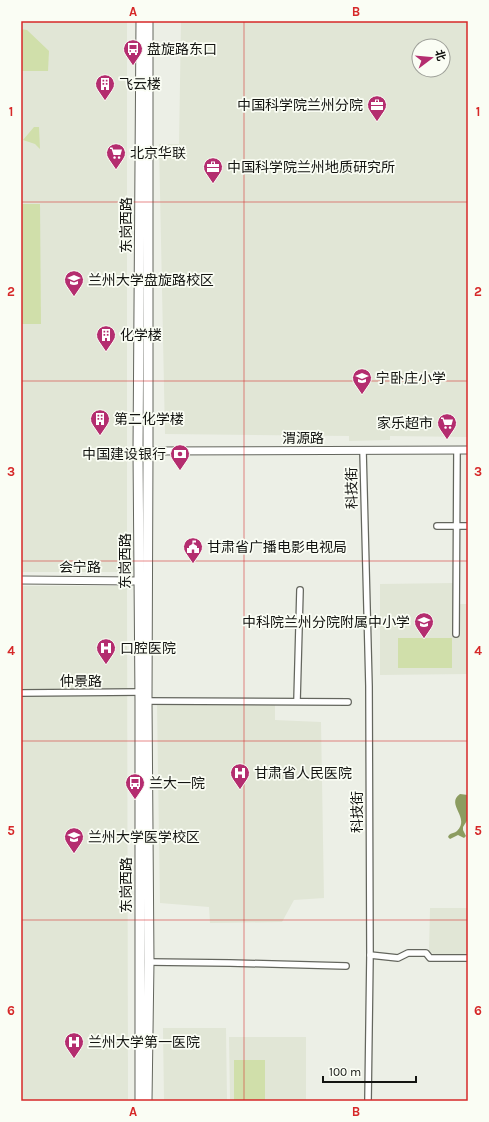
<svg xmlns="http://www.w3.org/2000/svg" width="489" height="1122" font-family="Karla,'Noto Sans SC',sans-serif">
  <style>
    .built { fill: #e1e6d6; fill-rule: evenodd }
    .green { fill: #d0dfaa }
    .water { fill: #8c9c60 }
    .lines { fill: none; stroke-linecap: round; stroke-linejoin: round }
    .minor-casing { stroke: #64665e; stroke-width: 8 }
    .tertiary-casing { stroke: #64665e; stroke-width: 9 }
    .primary-casing { stroke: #64665e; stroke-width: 11 }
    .minor { stroke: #fff; stroke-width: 5.5 }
    .tertiary { stroke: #fff; stroke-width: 7 }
    .primary { stroke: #fff; stroke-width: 9 }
    .grid { fill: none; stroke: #d62828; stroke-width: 1; stroke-opacity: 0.55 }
    .labels { text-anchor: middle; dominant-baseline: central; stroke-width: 3.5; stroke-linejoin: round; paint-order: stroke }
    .poi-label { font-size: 14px; fill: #131411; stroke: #fafdf4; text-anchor: start }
    .street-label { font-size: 14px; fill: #131411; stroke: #fafdf4 }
    .neatline { fill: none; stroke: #d62828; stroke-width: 1.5 }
    .grid-label { font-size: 13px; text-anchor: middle; font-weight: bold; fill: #d62828 }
  </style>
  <rect width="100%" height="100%" fill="#ecefe6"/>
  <g class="built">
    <rect x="21" y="21" width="106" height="551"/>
    <path d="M 181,21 L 468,21 L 468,437 L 390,436 L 390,440 L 349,441 L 349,436 L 165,434 L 159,144 L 179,144 ZM 419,46 L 443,46 L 443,70 L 419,70 Z"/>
    <polygon points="454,583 454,604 468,604 468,674 380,675 380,584"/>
    <polygon points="21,586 127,586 128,1101 21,1101"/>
    <polygon points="157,703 275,704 275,720 321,722 324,898 294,900 282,922 210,923 209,907 160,903"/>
    <polygon points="430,908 468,908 468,956 436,956 429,951"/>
    <polygon points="163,1028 226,1028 227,1101 164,1101"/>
    <polygon points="229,1037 306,1037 306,1101 230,1101"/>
  </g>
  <g class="green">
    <polygon points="21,29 27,30 49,51 48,71 21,71"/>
    <polygon points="34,127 39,127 40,149 35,144 23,140"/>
    <polygon points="21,204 40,204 41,324 21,324"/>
    <rect x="398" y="638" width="54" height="30"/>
    <rect x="234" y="1060" width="31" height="41"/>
  </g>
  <path class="water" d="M 460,794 L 468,795 L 468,819 L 463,827 L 463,830 L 466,836 L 464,838 L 458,835 L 450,839 L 448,837 L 449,835 C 451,833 455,833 457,831 C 471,818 445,804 460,794 Z"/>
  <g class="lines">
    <defs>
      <g id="minor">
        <polyline points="363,451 369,686 370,955 368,1101"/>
        <polyline points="437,526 468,526"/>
        <polyline points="456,634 457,450"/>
        <polyline points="21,693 140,692"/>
        <polyline points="147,701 348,702"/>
        <polyline points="297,701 300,590"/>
        <polyline points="370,955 398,958 408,953 426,953 430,958 468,958"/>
        <polyline points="149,962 230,963 346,966"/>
      </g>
      <g id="tertiary">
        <polyline points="144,451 468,450"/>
        <polyline points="21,580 139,581"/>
      </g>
      <g id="primary">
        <polyline points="140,1101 140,701 138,451 141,21"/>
        <polyline points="147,1101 149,962 147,701 148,451 148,21"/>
      </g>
    </defs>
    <use href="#minor" class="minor-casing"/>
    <use href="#tertiary" class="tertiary-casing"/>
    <use href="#primary" class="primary-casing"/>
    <use href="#minor" class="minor"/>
    <use href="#tertiary" class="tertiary"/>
    <use href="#primary" class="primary"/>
  </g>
  <path class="grid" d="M 244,21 L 244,1101M 21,202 L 468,202M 21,381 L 468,381M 21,561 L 468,561M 21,741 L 468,741M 21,920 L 468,920"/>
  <defs>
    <symbol id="bus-pin" viewBox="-11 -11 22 30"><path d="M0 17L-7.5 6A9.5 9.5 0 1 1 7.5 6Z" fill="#b42d6f" stroke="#fafdf4"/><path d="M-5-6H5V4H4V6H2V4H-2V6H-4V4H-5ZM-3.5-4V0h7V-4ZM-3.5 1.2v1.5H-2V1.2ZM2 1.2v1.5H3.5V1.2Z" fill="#fff"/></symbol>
    <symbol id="building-pin" viewBox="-11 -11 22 30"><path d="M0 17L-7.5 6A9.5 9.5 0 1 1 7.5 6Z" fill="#b42d6f" stroke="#fafdf4"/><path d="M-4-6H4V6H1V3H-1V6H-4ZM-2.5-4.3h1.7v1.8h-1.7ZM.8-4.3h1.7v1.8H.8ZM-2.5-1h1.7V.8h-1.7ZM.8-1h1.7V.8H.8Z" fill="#fff"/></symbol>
    <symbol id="office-pin" viewBox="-11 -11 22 30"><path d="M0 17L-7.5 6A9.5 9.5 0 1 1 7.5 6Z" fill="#b42d6f" stroke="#fafdf4"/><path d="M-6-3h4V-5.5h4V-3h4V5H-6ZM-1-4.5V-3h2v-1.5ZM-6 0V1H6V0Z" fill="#fff"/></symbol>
    <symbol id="supermarket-pin" viewBox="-11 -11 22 30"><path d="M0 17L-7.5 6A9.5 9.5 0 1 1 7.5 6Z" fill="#b42d6f" stroke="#fafdf4"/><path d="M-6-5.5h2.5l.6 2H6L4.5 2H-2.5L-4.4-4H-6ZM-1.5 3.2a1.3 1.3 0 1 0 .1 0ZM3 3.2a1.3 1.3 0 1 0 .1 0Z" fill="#fff"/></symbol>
    <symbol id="university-pin" viewBox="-11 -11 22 30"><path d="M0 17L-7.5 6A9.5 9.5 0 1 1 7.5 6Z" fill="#b42d6f" stroke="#fafdf4"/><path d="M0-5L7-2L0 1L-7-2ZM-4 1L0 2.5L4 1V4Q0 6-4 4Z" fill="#fff"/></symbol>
    <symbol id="school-pin" viewBox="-11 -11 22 30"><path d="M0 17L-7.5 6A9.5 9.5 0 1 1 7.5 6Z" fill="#b42d6f" stroke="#fafdf4"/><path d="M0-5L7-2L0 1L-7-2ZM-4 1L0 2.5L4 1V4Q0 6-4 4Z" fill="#fff"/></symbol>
    <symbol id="bank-pin" viewBox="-11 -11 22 30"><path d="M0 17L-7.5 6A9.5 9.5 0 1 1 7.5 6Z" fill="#b42d6f" stroke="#fafdf4"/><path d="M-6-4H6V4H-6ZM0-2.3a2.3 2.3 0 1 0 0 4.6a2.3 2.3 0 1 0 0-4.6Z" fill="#fff"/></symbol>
    <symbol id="civic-pin" viewBox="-11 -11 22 30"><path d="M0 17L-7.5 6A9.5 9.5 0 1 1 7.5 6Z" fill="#b42d6f" stroke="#fafdf4"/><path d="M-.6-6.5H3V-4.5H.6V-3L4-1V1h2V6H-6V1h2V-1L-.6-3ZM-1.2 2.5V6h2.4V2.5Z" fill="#fff"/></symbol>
    <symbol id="hospital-pin" viewBox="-11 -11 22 30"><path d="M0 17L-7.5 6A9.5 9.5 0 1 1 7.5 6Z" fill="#b42d6f" stroke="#fafdf4"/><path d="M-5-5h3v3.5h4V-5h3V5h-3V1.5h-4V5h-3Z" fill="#fff"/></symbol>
  </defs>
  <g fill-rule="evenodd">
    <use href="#bus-pin" x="122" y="38" width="22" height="30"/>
    <use href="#building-pin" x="94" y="73" width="22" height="30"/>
    <use href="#office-pin" x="366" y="94" width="22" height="30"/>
    <use href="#supermarket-pin" x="105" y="142" width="22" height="30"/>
    <use href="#office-pin" x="202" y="156" width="22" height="30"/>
    <use href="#university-pin" x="63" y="269" width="22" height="30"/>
    <use href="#building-pin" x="95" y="324" width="22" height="30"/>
    <use href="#school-pin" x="351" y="367" width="22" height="30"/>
    <use href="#building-pin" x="89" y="408" width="22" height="30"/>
    <use href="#supermarket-pin" x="436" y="412" width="22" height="30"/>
    <use href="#bank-pin" x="169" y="443" width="22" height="30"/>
    <use href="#civic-pin" x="182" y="536" width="22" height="30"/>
    <use href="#school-pin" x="413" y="611" width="22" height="30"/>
    <use href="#hospital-pin" x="95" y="637" width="22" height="30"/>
    <use href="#hospital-pin" x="229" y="762" width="22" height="30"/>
    <use href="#bus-pin" x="124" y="772" width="22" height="30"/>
    <use href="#university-pin" x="63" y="826" width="22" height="30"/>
    <use href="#hospital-pin" x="63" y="1031" width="22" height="30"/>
  </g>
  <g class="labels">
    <g class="poi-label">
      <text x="147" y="49">盘旋路东口</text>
      <text x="119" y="84">飞云楼</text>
      <text x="363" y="105" text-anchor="end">中国科学院兰州分院</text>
      <text x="130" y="153">北京华联</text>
      <text x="227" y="167">中国科学院兰州地质研究所</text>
      <text x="88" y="280">兰州大学盘旋路校区</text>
      <text x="120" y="335">化学楼</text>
      <text x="376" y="378">宁卧庄小学</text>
      <text x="114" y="419">第二化学楼</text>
      <text x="433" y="423" text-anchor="end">家乐超市</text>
      <text x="166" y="454" text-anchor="end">中国建设银行</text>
      <text x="207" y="547">甘肃省广播电影电视局</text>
      <text x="410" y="622" text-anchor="end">中科院兰州分院附属中小学</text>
      <text x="120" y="648">口腔医院</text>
      <text x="254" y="773">甘肃省人民医院</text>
      <text x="149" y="783">兰大一院</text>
      <text x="88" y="837">兰州大学医学校区</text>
      <text x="88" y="1042">兰州大学第一医院</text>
    </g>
    <g class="street-label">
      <text transform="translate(126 225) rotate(-90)">东岗西路</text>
      <text x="303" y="438">渭源路</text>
      <text transform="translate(352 488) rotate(-91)">科技街</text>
      <text transform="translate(125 561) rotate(-90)">东岗西路</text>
      <text x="80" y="567">会宁路</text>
      <text x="81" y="681">仲景路</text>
      <text transform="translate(357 812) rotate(-90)">科技街</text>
      <text transform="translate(126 885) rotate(-90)">东岗西路</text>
    </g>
  </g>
  <rect width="489" height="1122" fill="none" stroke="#fafdf4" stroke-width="44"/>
  <g transform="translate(431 58) rotate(74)"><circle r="19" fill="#fafdf4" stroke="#9ea099"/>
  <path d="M0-3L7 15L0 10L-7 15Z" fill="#b42d6f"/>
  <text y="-6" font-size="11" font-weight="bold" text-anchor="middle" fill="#131411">北</text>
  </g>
  <path d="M323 1076v6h93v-6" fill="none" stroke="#131411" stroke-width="2"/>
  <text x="329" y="1076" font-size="12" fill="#131411" stroke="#fafdf4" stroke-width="3" paint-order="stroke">100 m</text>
  <rect x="22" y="22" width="445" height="1078" class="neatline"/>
  <g class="grid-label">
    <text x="133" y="16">A</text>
    <text x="356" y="16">B</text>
    <text x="11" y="116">1</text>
    <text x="478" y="116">1</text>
    <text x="11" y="296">2</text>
    <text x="478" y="296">2</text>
    <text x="11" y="476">3</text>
    <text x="478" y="476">3</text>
    <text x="11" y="655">4</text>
    <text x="478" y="655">4</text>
    <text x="11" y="835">5</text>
    <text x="478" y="835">5</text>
    <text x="11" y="1015">6</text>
    <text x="478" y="1015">6</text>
    <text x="133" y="1116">A</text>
    <text x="356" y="1116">B</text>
  </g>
</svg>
